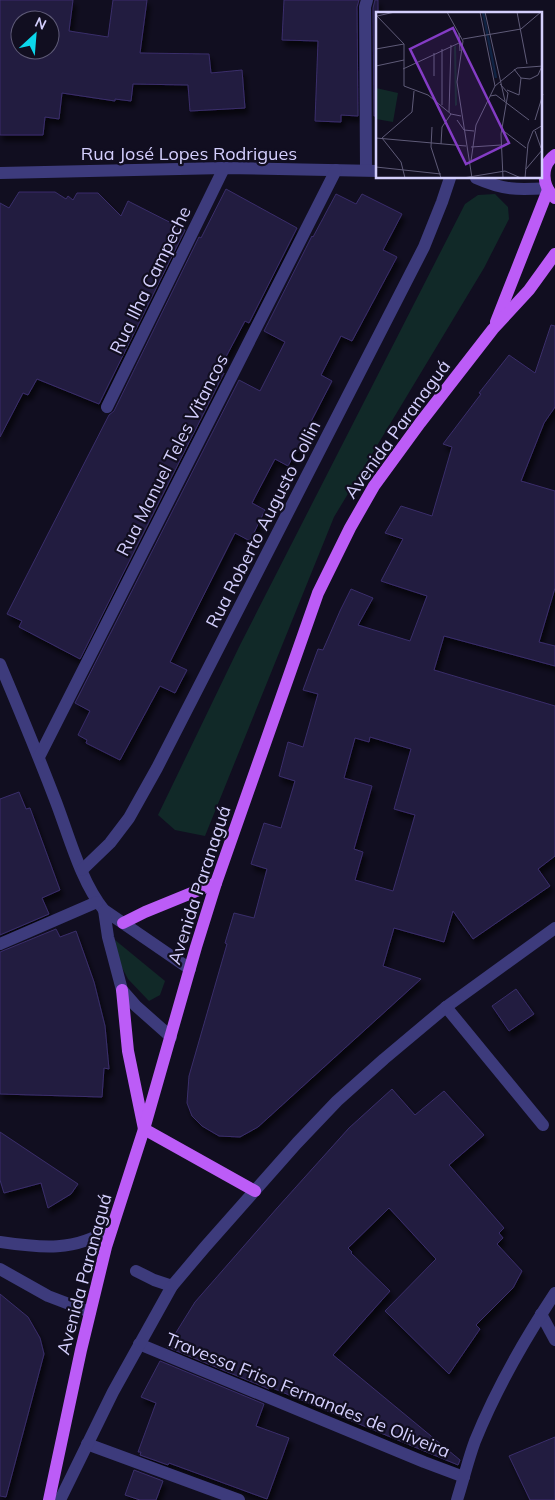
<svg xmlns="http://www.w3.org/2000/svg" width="555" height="1500" font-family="Mulish,sans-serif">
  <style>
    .green { fill: #112928 }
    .building { fill: #221b40; stroke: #3a2e6a; fill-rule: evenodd; filter: url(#shadow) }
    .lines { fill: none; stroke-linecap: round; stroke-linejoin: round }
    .minor { stroke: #3d3b7c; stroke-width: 12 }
    .major { stroke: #bc5cf7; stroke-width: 12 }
    .labels { text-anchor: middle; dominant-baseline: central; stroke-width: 4.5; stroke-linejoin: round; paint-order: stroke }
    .street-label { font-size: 18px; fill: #d4cffd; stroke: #110e20 }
    .inset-river { fill: none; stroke: #0f2343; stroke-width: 2.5 }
    .inset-road { fill: none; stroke: #5f5b78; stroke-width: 1 }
    .view { fill: #843cc5; fill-opacity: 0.15; stroke: #843cc5; stroke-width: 2.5 }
    .inset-edge { fill: none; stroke: #d4cffd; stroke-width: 2.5 }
  </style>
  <defs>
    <filter id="shadow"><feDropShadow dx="3" dy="5.5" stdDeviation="2.5" flood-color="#0009"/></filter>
  </defs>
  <rect width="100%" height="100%" fill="#110e20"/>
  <g class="green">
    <polygon points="495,194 508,207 509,219 484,268 334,517 205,836 175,830 158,815 240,645 465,204 478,195"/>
    <polygon points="115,940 165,981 160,995 149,1001 128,979 118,960"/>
  </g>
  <g class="building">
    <path d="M 0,0 L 73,0 L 69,31 L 108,37 L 113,0 L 147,0 L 140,53 L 209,54 L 211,73 L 242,70 L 245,108 L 190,111 L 188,85 L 133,84 L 131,101 L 115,99 L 115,101 L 62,93 L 59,119 L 45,117 L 43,135 L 0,135 ZM 20,20 L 50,20 L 50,50 L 20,50 Z"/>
    <polygon points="284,0 359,0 357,7 358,116 341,115 341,122 315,121 318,41 282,40"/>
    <polygon points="375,0 378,0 378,116 374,116 373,8"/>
    <polygon points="226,189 297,228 249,323 245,321 219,370 224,373 80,659 19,627 22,621 7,614 109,415 114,411 199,237 201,238"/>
    <polygon points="19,192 55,192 66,199 68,196 73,200 77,193 98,193 121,216 128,201 185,230 99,404 37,379 28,395 23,393 0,437 0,203 9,208"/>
    <polygon points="336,194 356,204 362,194 402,214 383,250 397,257 352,341 341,336 321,375 332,381 288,466 275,459 255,497 252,503 265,510 250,541 235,533 170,662 187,670 175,693 160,686 120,760 86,743 87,740 78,735 90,711 75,703 239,380 260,391 285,342 264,331 312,236 313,237"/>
    <path d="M 551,325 L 555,326 L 555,407 L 544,423 L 521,481 L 555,491 L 555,588 L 539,642 L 555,646 L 555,666 L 444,636 L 434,670 L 555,706 L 555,856 L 538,869 L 550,886 L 473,939 L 453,911 L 444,942 L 394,928 L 383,966 L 421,979 L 258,1127 L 240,1137 L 219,1136 L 202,1126 L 192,1116 L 187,1103 L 189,1076 L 227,944 L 225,943 L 234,913 L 254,918 L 267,869 L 251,864 L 264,823 L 281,828 L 295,781 L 279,776 L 288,742 L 303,747 L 318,694 L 303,690 L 318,649 L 323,650 L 340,611 L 351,589 L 373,598 L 358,625 L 410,641 L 427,596 L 381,581 L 403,539 L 385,533 L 401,506 L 432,516 L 452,447 L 443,444 L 481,394 L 479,393 L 509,355 L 535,373 ZM 370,737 L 411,749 L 394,809 L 415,815 L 393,891 L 355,880 L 363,852 L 354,849 L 372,786 L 344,778 L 355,738 L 369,742 Z"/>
    <polygon points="19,792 26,809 30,808 60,890 42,898 49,914 0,935 0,799"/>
    <polygon points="56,929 60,937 76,931 94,982 105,1026 109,1069 104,1068 102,1097 0,1094 0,952"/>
    <polygon points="516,989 534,1014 509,1031 492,1006"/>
    <polygon points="392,1089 415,1115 444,1091 484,1135 449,1165 504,1228 499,1233 503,1238 497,1244 522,1271 513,1288 476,1325 480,1329 449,1374 385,1311 436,1259 389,1208 348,1248 352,1252 351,1253 390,1291 333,1355 460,1460 458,1465 270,1387 269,1389 167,1347 195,1302 278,1207 349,1128"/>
    <polygon points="0,1132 78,1184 71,1194 48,1208 41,1183 4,1193 0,1180"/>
    <polygon points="0,1294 28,1317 40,1338 44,1354 6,1497 0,1496"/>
    <polygon points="160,1361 264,1404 256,1426 289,1438 267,1499 169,1463 168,1465 140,1455 141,1452 138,1452 156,1403 141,1397"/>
    <polygon points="555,1437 555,1500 530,1500 509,1456"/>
    <polygon points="134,1470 163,1481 156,1500 140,1500 125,1495"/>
  </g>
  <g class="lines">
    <g class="minor">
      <polyline points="366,170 365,7 367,0"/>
      <polyline points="0,173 224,168 378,171"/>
      <path d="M 476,178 C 503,190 517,190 547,188"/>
      <polyline points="107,407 224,168"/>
      <path d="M 0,664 C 19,709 38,755 56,802 C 69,836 81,882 104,910 L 190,969"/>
      <polyline points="39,757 336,170"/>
      <polyline points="82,870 110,843 129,818 157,768 424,247 442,202 450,178"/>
      <polyline points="104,910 108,937 122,990 136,1006 171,1037"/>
      <polyline points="0,944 97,902"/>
      <polyline points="446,1007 543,1125"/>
      <path d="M 0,1242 C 41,1248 75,1252 111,1228"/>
      <polyline points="0,1269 48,1296 90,1312"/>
      <polyline points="136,1271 154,1280 172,1286"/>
      <polyline points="541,1314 555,1340"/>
      <polyline points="139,1344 424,1462 464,1477"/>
      <polyline points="87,1444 239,1500"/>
      <polyline points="60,1500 113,1392 172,1286 205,1247 297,1143 337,1101 384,1059 446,1007 555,928"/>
      <path d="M 457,1500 C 463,1481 468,1460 475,1441 C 496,1389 524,1340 555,1293"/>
    </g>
    <g class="major">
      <path d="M 555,155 C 540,166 542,186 555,198"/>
      <polyline points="496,322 548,190"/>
      <polyline points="123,923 145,912 216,883"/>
      <polyline points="122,990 128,1051 144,1129 255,1191"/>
      <polyline points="49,1500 81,1350 106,1247 144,1129 196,947 216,883 318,593 350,528 374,486 420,423 493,329 529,290 555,254"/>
    </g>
  </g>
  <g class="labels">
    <g class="street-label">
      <text x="189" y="153">Rua José Lopes Rodrigues</text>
      <text transform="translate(150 280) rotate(-64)">Rua Ilha Campeche</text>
      <text transform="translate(397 429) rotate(-54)">Avenida Paranaguá</text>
      <text transform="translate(172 455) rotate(-63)">Rua Manuel Teles Vitancos</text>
      <text transform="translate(263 524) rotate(-63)">Rua Roberto Augusto Collin</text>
      <text transform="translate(199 885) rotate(-72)">Avenida Paranaguá</text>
      <text transform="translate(84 1274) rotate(-75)">Avenida Paranaguá</text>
      <text transform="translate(308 1395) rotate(22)">Travessa Friso Fernandes de Oliveira</text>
    </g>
  </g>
  <g transform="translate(376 12)">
    <rect width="166" height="166" fill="#110e20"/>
    <path d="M 80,33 L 81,93 L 79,94 L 78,35 ZM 0,76 L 22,81 L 17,110 L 0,107 Z" fill="#112928"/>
    <path class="inset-river" d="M 107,0 L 120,66"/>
    <path class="inset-road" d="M 71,0 L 87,29 L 81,70 L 96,166M 104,0 L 119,74M 109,0 L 129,89M 141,0 L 151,52M 0,3 L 28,32 L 28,74 L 52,83 L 75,102 L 85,104M 1,4 L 19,0M 83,21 L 84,39M 87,27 L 145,17 L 165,0M 0,37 L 28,32M 58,41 L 58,64M 0,54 L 28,48M 27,57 L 83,31M 138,57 L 145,66 L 154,67 L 162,63 L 166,54M 124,72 L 132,81 L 125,122 L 127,166M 131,78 L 143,83 L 145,66M 114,84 L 120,83 L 153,108M 66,93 L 66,37M 73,100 L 75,33M 81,108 L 88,118 L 98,119M 159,108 L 167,82M 56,115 L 55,135 L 65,166M 125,117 L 150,136M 159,119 L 165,136M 0,126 L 90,134M 65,132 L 66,115 L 75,102M 95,135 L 125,133M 95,149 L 100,113 L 119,74 L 141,56 L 167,54M 0,155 L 65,162M 150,157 L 167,137M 29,166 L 25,150 L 6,126 L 36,100 L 38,79M 87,166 L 129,159 L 145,166M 149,166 L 152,132 L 157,119 L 167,113"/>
    <path class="view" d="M 77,16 L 133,131 L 90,152 L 34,37 Z"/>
    <rect width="166" height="166" class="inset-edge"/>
  </g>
  <g transform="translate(35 35) rotate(26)"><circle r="24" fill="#110e20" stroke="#5f5b78"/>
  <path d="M0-4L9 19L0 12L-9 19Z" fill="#0cd7ec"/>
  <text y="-8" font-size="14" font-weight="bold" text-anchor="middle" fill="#d4cffd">N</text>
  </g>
</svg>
